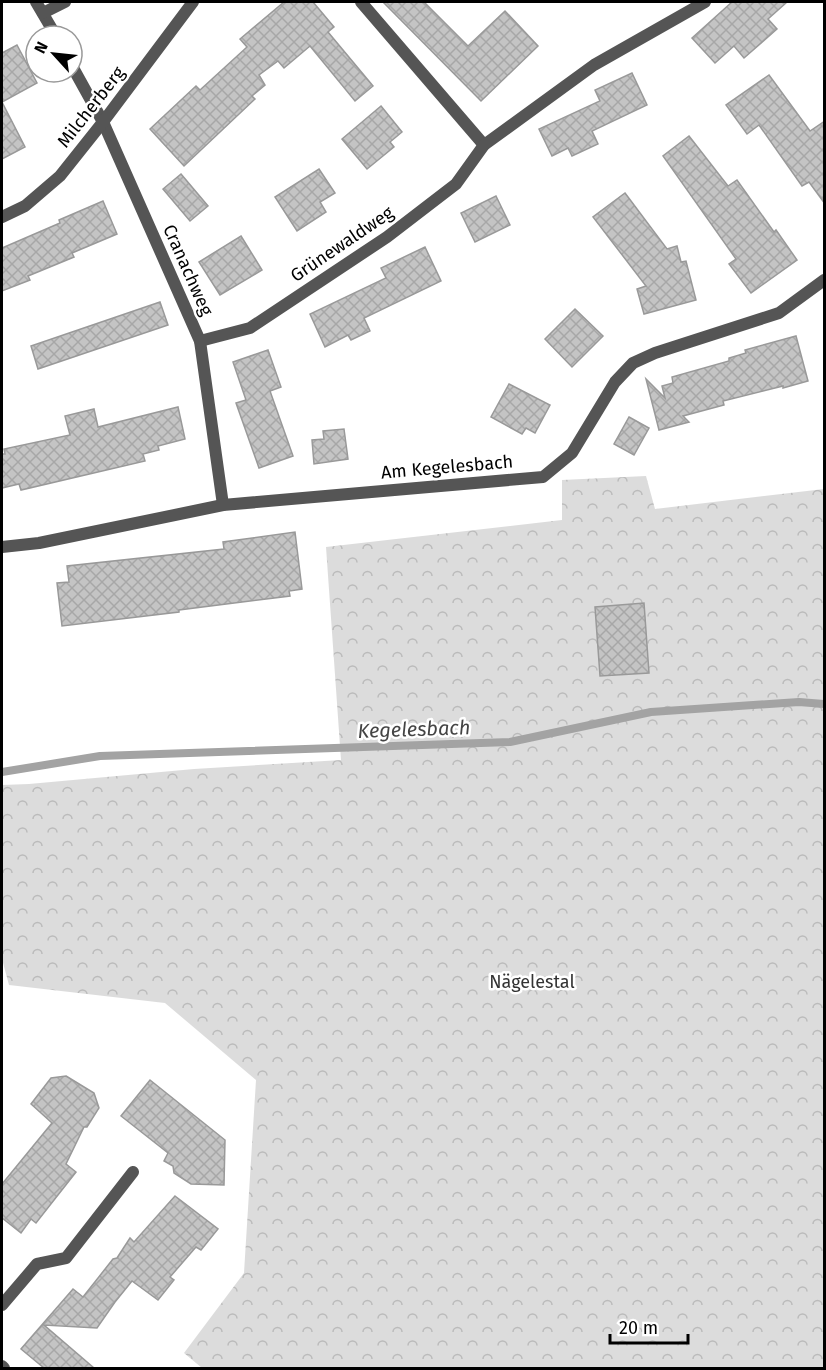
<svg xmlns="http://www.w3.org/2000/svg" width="826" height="1370" font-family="'Fira Sans',sans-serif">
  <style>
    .forest { fill: url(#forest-crowns) }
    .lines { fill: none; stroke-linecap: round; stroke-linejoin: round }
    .stream { stroke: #a3a3a3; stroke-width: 8 }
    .building { fill: url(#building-cross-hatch); stroke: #999; stroke-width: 1.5 }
    .minor { stroke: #555; stroke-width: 12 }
    .tertiary { stroke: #555; stroke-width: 12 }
    .labels { text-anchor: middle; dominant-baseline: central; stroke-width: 5; stroke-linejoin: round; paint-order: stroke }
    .street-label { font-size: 18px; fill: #000; stroke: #fff }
    .park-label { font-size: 18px; fill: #333; stroke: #fff }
    .water-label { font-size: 20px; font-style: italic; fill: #444; stroke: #fff }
  </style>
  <defs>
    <pattern id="forest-crowns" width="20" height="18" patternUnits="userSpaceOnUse" patternTransform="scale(1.5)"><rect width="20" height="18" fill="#dcdcdc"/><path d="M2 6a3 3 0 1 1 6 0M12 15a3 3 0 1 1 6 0" fill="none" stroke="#bbb"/></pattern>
    <pattern id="building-cross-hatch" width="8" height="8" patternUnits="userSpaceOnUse" patternTransform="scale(1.5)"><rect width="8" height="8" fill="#c4c4c4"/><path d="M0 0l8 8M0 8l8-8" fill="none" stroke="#a7a7a7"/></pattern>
  </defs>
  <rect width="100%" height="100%" fill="#fff"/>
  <polygon class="forest" points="646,476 655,509 824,489 824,1368 202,1368 184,1353 244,1273 256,1080 165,1003 9,985 2,959 2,785 29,784 194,769 341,760 326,547 562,520 562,480"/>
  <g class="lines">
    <polyline class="stream" points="2,772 100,756 510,742 651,712 799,702 824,704"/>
  </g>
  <g class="building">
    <polygon points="284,2 313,2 334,27 328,32 373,86 355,101 310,46 284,68 278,61 259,75 265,85 252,96 255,99 184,166 150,129 196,86 200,90 247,47 240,39"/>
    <polygon points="383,2 424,2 468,46 505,11 538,46 481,101"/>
    <polygon points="732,2 787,2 768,19 777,29 744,58 734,46 715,63 692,38"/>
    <polygon points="17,45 37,83 2,102 25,147 2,159 2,53"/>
    <polygon points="632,73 647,105 592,131 598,144 572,156 568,148 552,156 539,129 600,101 595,90"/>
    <polygon points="769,75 810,131 825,121 825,204 809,182 802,186 759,125 747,134 726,105"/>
    <polygon points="381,106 402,132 390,142 394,147 367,169 342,139"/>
    <polygon points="689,136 728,186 737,180 774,232 776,230 797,260 751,293 729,264 736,259 663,156"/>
    <polygon points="319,169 335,193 320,202 326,212 297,231 275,197"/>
    <polygon points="181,174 208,206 190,221 163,189"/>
    <polygon points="625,193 667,249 677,246 681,262 686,261 696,300 644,314 637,289 646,286 593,217"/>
    <polygon points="496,196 510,225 475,242 461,213"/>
    <polygon points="103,201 117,234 72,253 74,257 28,276 30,280 2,291 2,248 60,223 59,220"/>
    <polygon points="241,236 262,270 220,295 199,262"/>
    <polygon points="425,247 441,281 364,318 370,331 351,340 348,335 325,347 310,314 386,278 381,268"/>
    <polygon points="160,302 168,325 38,369 31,346"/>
    <polygon points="575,309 603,336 572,367 545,339"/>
    <polygon points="796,336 808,381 783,388 783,386 723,401 724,405 683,416 689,422 659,430 646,379 665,398 662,386 673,383 672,377 729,361 729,358 746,353 745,350"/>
    <polygon points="268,350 281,387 270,391 293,456 259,468 236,403 246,400 233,362"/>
    <polygon points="509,384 550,405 535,433 526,428 522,434 491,417"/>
    <polygon points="178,407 185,439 158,446 159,450 143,454 145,461 21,490 19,484 2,488 2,454 5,454 4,449 70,435 65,416 94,409 98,427"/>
    <polygon points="629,417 649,428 634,455 614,444"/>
    <polygon points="344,429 348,459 314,464 312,440 324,439 323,431"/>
    <polygon points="295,532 302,589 289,591 290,596 179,610 179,612 62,626 57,583 69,582 67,566 224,549 223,542"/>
    <polygon points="644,603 649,673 600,676 595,607"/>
    <polygon points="66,1076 94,1093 99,1108 87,1127 84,1127 66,1164 76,1172 36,1223 31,1219 21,1233 2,1218 2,1184 52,1123 31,1104 51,1078"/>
    <polygon points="150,1080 225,1140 224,1185 191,1184 174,1173 173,1166 164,1161 168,1153 121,1116"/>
    <polygon points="175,1196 218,1229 201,1250 196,1247 170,1277 174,1280 158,1300 132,1281 115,1302 97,1328 44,1325 94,1368 44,1368 21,1349 73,1289 83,1297 113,1259 117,1258 130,1238 134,1242"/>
  </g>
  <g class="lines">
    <g class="minor">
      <polyline points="36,2 56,36"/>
      <polyline points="361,2 484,145"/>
      <polyline points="43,13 65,2"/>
      <polyline points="72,66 103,122 200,341 223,505"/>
      <polyline points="200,341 250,328 387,237 456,184 484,145 594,65 705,2"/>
      <polyline points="2,547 39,543 223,505 543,477 572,453 615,382 633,363 655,353 779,313 824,280"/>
      <polyline points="2,1305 37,1264 66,1258 133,1172"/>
      <polyline points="2,1366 4,1368"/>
    </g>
    <polyline class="tertiary" points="2,217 25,206 60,176 103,122 193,2"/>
  </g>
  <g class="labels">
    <g class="street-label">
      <text transform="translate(91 107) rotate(-52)">Milcherberg</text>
      <text transform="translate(342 244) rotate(-34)">Grünewaldweg</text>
      <text transform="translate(188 270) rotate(66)">Cranachweg</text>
      <text transform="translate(447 467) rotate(-5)">Am Kegelesbach</text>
    </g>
    <g class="park-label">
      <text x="532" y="982">Nägelestal</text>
    </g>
    <g class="water-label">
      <text transform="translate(414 729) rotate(-2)">Kegelesbach</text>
    </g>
  </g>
  <rect width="826" height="1370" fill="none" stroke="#000000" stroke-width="6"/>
  <g transform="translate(54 54) rotate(297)"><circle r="28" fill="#ffffff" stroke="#999999" stroke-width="1.5"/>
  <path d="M0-4.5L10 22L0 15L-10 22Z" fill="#000000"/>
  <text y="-9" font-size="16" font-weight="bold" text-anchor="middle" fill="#000000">N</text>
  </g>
  <path d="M610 1334v9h78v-9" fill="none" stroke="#000000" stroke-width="3"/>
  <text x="619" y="1334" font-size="18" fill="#000000" stroke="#ffffff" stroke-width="4.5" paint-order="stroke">20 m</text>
</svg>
